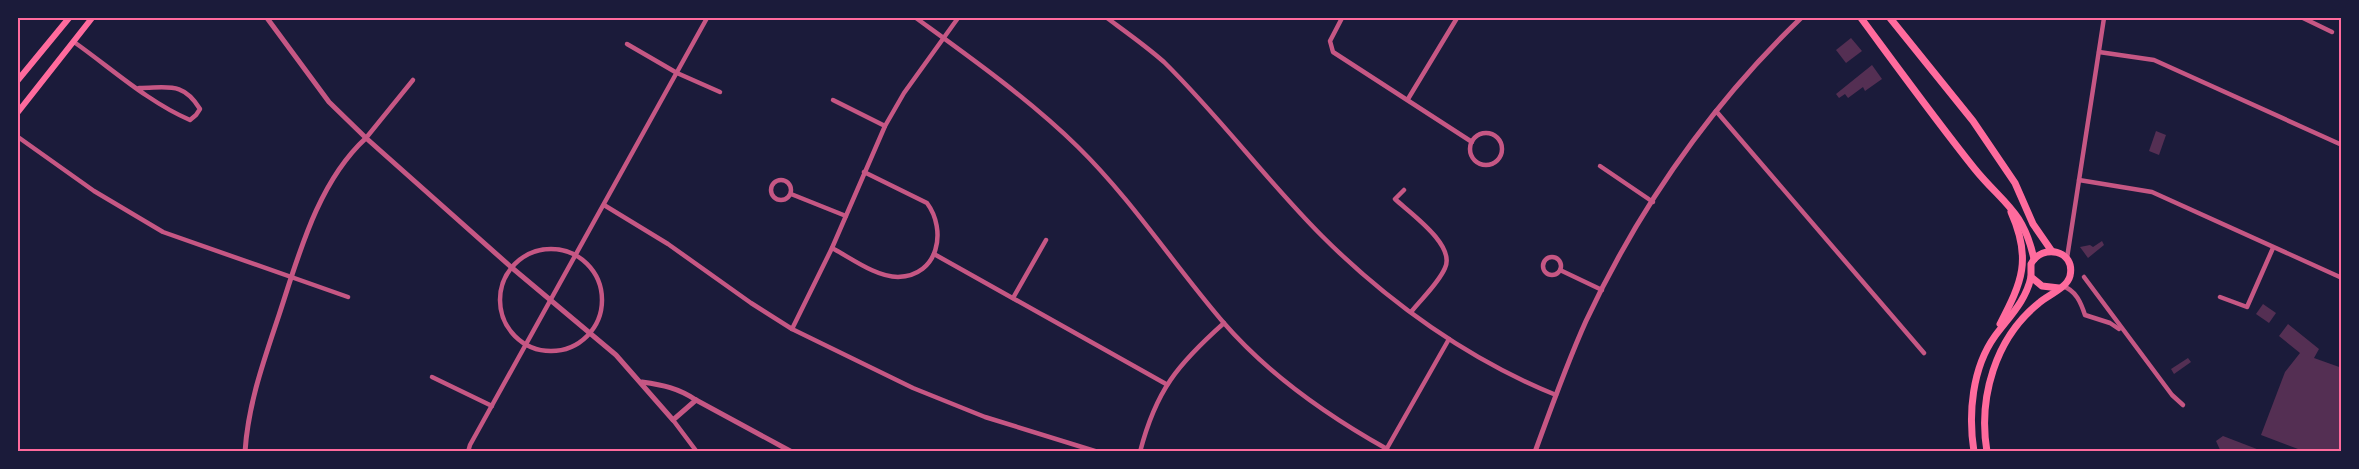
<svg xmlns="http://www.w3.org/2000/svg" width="2359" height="469" font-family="'Varela Round',sans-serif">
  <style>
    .building { fill: #542f53 }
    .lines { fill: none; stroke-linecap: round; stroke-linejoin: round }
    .minor { stroke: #c65784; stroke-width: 4.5 }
    .tertiary { stroke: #c65784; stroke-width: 5 }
    .secondary { stroke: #ff6b9d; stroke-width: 6 }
    .primary { stroke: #ff6b9d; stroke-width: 7 }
    .neatline { fill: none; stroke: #ff6b9d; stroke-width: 2 }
  </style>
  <rect width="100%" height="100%" fill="#1b1b3a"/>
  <g class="building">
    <polygon points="1851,38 1862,51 1846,63 1836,50"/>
    <polygon points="1872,65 1882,79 1865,91 1863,87 1848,98 1845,94 1839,98 1836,94"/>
    <polygon points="2156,131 2166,135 2159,155 2149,151"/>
    <polygon points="2102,241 2104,245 2088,258 2080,247 2090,245 2093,247"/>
    <polygon points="2263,304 2276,313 2269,323 2256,314"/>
    <polygon points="2288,324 2319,349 2314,358 2342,368 2342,452 2306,452 2261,435 2285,372 2300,353 2279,336"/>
    <polygon points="2188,358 2191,362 2174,374 2171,369"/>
    <polygon points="2223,436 2262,451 2262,452 2221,452 2216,441"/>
  </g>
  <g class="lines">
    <g class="minor">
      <path d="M 916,18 C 971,58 1029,99 1078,147 C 1132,200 1174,265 1223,322 C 1267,373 1328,416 1387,449"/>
      <path d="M 1107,18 C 1126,32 1146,46 1164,62 C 1220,117 1267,181 1322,236 C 1388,302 1469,360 1556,395"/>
      <polyline points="1342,18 1330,41 1333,52 1472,142"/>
      <polyline points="2303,18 2332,32"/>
      <path d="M 74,42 C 111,68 148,102 190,120 L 196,115 L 200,109 C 183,81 168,88 139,88"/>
      <polyline points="627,44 677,73 720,92"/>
      <polyline points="2099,52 2154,60 2342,145"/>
      <polyline points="1408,99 1457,18"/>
      <polyline points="833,100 885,126"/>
      <polyline points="1716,111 1924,353"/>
      <circle cx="1486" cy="149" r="16"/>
      <polyline points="18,137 94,191 163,232 348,297"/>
      <polyline points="366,138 413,80"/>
      <polyline points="1600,166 1653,202"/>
      <circle cx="781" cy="190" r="10"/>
      <polyline points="2079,180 2152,192 2342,278"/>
      <path d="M 1404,190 L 1395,199 C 1410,213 1456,245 1445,268 C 1438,284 1422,298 1411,312"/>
      <polyline points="791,194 846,216"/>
      <polyline points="604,205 668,244 751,303 792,329 913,388 985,417 1098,452"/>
      <path d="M 832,248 C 851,258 876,277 898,277 C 939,276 947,230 927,203 L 864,172"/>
      <circle cx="551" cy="300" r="51"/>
      <polyline points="934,254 1166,384"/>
      <circle cx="1552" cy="266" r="9"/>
      <polyline points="2067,258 2104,18"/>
      <polyline points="1560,270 1602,290"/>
      <polyline points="2084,277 2172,395 2183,405"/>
      <path d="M 2062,286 C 2076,290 2081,303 2085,315 L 2110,323 L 2119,329"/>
      <polyline points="2220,297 2247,307 2273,248"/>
      <polyline points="1013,298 1046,240"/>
      <polyline points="792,329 832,248 885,126 904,93 958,18"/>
      <polyline points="432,377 492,406"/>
      <polyline points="673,420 697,452"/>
      <polyline points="1386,450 1449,339"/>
      <polyline points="468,452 470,445 707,18"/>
      <path d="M 1140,452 C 1156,390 1178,364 1224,323"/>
    </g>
    <g class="tertiary">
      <polyline points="267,18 329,102 366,138 511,267 616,355 673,420 696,400"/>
      <path d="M 642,382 C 663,385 678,388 696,400 L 792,452"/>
      <path d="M 245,452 C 248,404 264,360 279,315 C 299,254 318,182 366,138"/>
      <path d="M 1535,452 C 1551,408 1567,363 1586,321 C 1639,208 1712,104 1801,18"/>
    </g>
    <g class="secondary">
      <polyline points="18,80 69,18"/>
      <polyline points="18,112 92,18"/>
    </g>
    <g class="primary">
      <path d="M 1861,18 C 1898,68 1935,119 1974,168 C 2002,203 2023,209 2034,259"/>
      <polyline points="1890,18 1973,121 2015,183 2033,224 2051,250"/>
      <path d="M 2000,324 C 2022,282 2032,259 2011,212"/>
      <path d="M 1974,452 C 1968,414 1972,368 1995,336 C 2009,317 2026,301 2031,277"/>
      <path d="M 1987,452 C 1978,398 1995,338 2039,303 C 2048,295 2067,288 2070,276 C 2076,250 2042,243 2031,264 L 2031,277 L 2042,286 L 2059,288"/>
    </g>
  </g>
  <rect width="2359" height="469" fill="none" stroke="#1b1b3a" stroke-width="38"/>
  <rect x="19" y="19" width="2321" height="431" class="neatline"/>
</svg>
